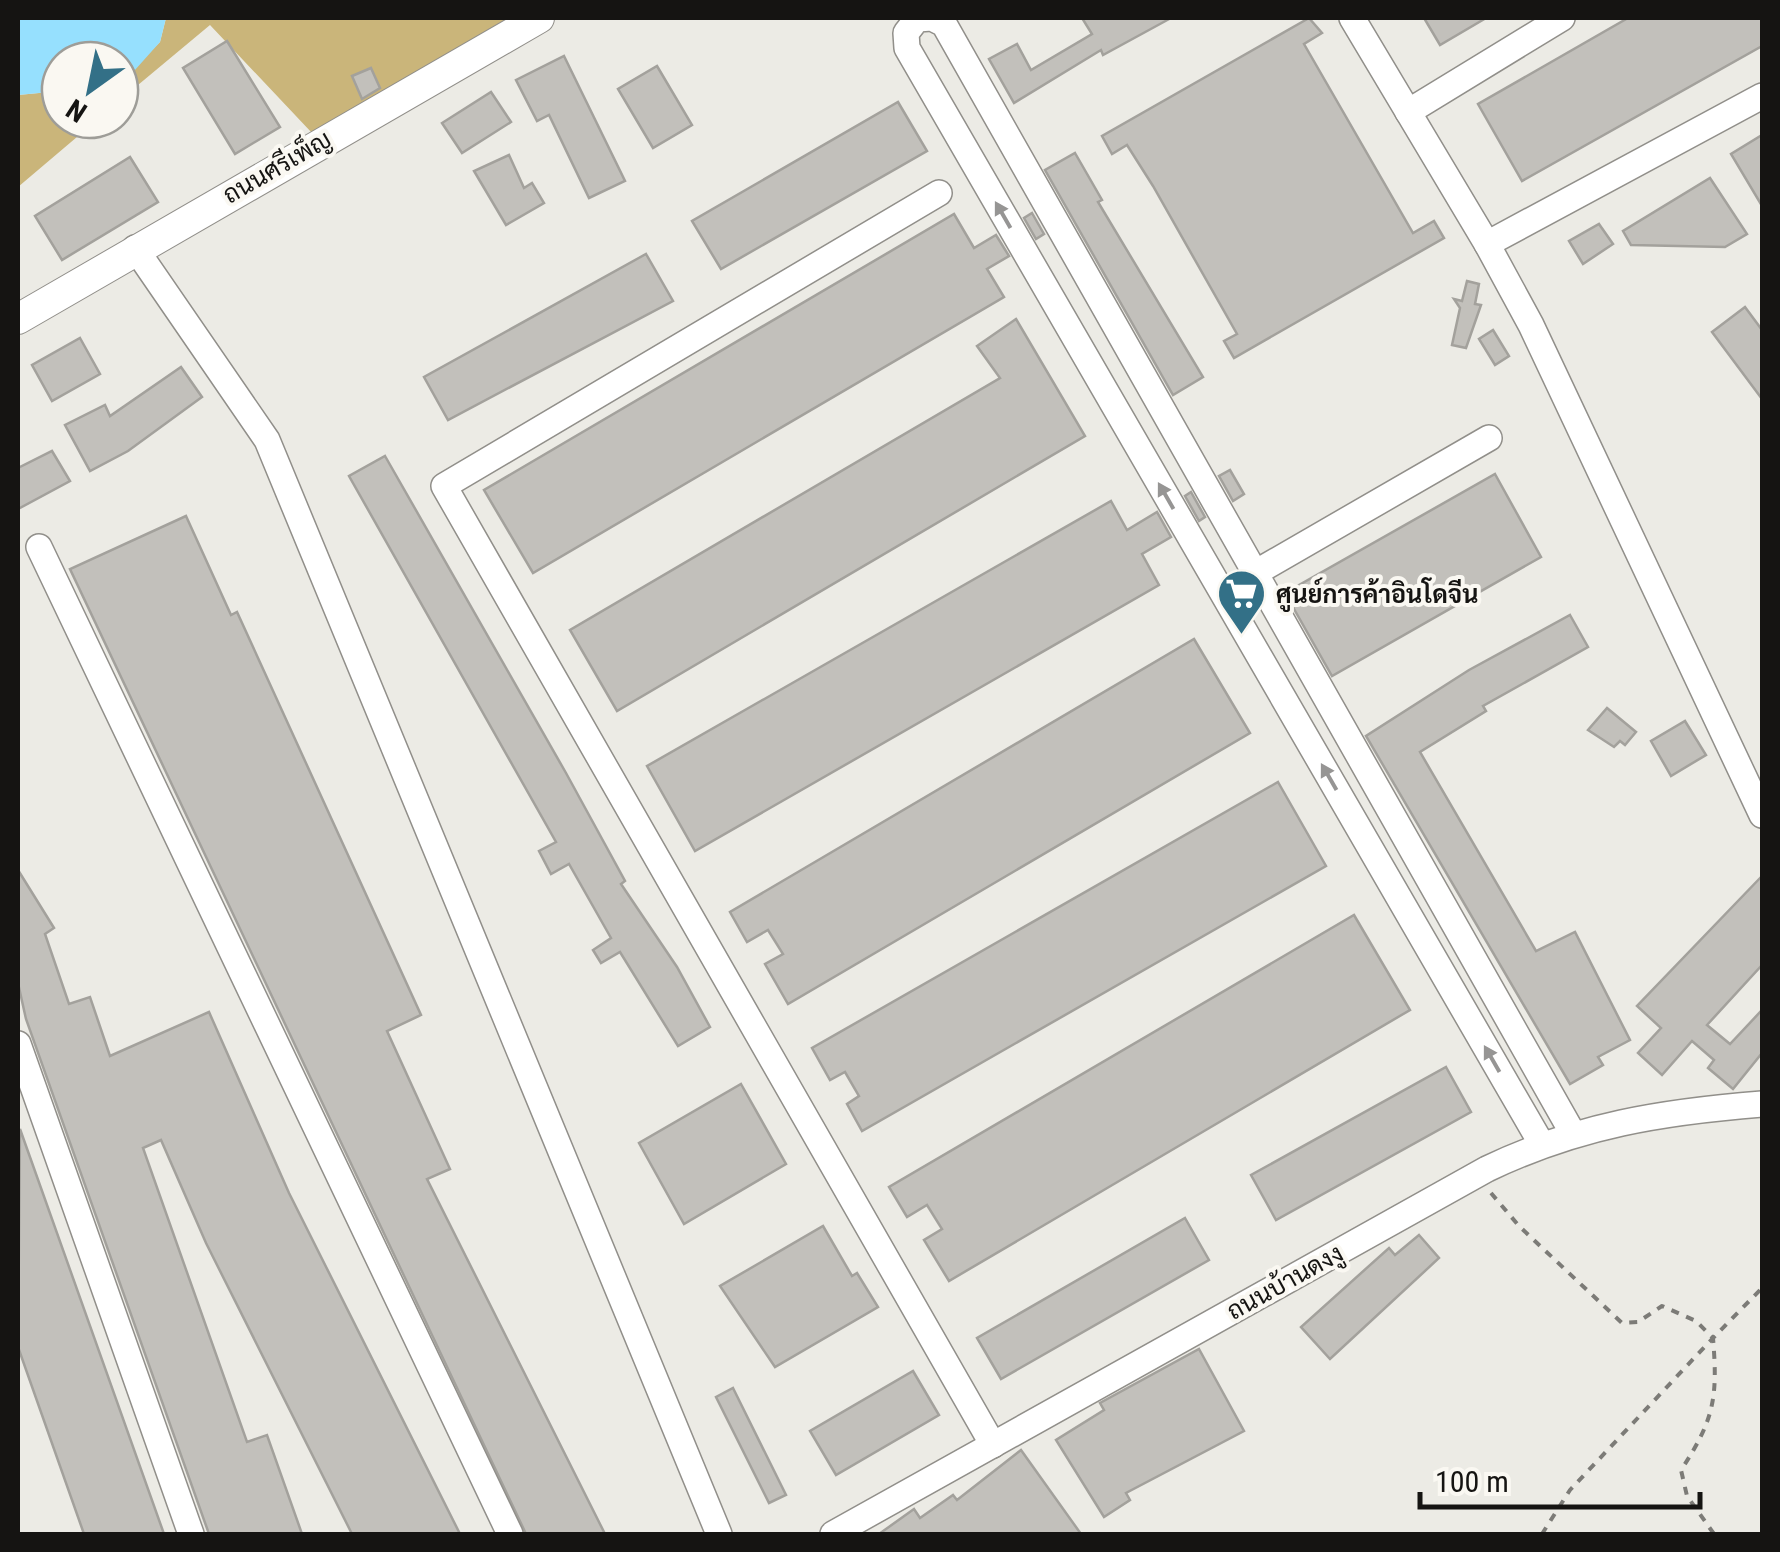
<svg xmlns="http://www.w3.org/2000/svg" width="1780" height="1552" font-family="'Roboto Condensed',Sarabun,sans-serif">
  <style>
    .green { fill: #cab57a }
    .water { fill: #96e0fe }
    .building { fill: #c2c0bb; stroke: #a3a19c; stroke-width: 2.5 }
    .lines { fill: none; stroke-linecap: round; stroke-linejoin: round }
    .minor-casing { stroke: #918f8a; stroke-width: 28 }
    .major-casing { stroke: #918f8a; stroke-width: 32 }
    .path { stroke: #7c7b77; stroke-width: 4; stroke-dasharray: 8 8; stroke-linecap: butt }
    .minor { stroke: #fff; stroke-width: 25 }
    .major { stroke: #fff; stroke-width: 30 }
    .oneway { fill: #969594 }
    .labels { text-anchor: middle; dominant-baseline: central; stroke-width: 8; stroke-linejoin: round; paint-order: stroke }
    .street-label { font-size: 25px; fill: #151412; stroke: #faf8f2 }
    .poi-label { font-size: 25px; font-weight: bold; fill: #151412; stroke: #faf8f2; text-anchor: start }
  </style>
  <rect width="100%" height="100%" fill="#ecebe5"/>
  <g class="green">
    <polygon points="166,18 508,18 312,133 210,25 120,100 120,81 160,42"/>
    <polygon points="60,91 60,120 97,120 18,187 18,95"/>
  </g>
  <polygon class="water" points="18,18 166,18 160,42 126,80 120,81 120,60 60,60 60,91 18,95"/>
  <g class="building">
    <polygon points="1082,18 1171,18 1103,55 1101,50 1014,103 989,59 1017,44 1031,70 1092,34"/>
    <polygon points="1309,18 1322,33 1304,44 1413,233 1434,221 1444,238 1234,358 1224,341 1237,334 1153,186 1127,145 1112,154 1102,136"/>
    <polygon points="1424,18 1486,18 1440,45"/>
    <polygon points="1628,18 1762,18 1762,46 1522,181 1478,104"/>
    <polygon points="227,41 280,127 235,154 183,68"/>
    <polygon points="564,56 625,181 589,198 549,115 537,121 516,80"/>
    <polygon points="657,66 692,125 653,148 618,89"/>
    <polygon points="371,68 380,88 362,99 352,76"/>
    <polygon points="491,92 511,122 462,153 442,123"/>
    <polygon points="898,102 927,151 721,269 692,221"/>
    <polygon points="1762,135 1762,206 1731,154"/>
    <polygon points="1075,153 1102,200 1098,202 1203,377 1173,395 1045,170"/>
    <polygon points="509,155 524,188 532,183 544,203 506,225 474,171"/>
    <polygon points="130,157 158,202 62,260 35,216"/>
    <polygon points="1710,178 1747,234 1725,247 1631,245 1623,231"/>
    <polygon points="1032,213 1044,234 1036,239 1024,218"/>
    <polygon points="954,214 974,248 996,235 1009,256 987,269 1004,297 533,573 484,490"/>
    <polygon points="1599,224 1613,244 1583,264 1569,241"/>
    <polygon points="646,254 673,301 448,420 424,377"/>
    <polygon points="1467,281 1479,284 1475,304 1481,305 1466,348 1452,345 1460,308 1454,299 1462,301"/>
    <polygon points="1745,307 1762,330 1762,399 1712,332"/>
    <polygon points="1016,319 1085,436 617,711 570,630 1000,378 977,346"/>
    <polygon points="1493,330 1509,356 1495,365 1479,339"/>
    <polygon points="80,338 100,374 52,401 32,365"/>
    <polygon points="181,367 202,397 128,451 90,471 65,425 105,405 110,416"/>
    <polygon points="52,451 70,481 18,509 18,468"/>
    <polygon points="385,456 566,773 625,881 621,884 677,967 710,1027 678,1046 620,952 601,963 593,950 611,938 569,864 551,874 539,851 556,842 349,476"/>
    <polygon points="1230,470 1244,494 1233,501 1219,476"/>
    <polygon points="1495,474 1541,557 1332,676 1285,593"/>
    <polygon points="1191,492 1205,517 1199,521 1185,496"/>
    <polygon points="1111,501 1127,530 1157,512 1171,537 1142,554 1159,585 695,851 647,766"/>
    <polygon points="186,516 231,615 237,612 421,1015 387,1031 450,1169 427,1179 605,1534 526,1534 70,569"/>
    <polygon points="1570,615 1588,647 1483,706 1486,711 1420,752 1536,951 1575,932 1630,1040 1598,1057 1603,1065 1570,1084 1366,736 1469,670"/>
    <polygon points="1194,639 1250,733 788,1004 765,964 783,954 768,930 747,942 730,912"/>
    <polygon points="1607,708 1636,732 1625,745 1620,741 1614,747 1588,730"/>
    <polygon points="1685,721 1706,755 1671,776 1651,741"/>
    <polygon points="1278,782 1326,866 862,1131 847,1104 859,1096 845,1072 830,1080 812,1048"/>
    <polygon points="18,870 54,928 45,934 69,1004 90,997 110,1056 209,1012 289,1193 460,1534 352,1534 206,1243 161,1140 143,1148 247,1442 267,1435 302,1534 209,1534 26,1019 18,983"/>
    <polygon points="1762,876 1762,965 1707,1025 1730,1044 1762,1010 1762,1053 1733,1089 1708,1068 1714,1060 1692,1041 1662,1075 1638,1053 1661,1028 1637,1006"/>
    <polygon points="1354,915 1410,1010 949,1281 924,1240 942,1229 927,1205 907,1217 889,1187"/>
    <polygon points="1446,1067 1471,1112 1276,1220 1251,1175"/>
    <polygon points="741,1084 786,1164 684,1224 639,1143"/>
    <polygon points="20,1129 164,1534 84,1534 18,1347"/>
    <polygon points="1185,1218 1209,1260 1001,1379 977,1338"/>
    <polygon points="823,1226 852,1276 857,1273 878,1307 775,1367 720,1286"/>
    <polygon points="1419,1235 1439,1258 1330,1359 1301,1327 1389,1248 1395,1255"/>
    <polygon points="1199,1349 1244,1431 1126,1493 1130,1500 1104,1517 1056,1440 1104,1410 1100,1403"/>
    <polygon points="913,1371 939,1415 836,1475 810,1431"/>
    <polygon points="733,1388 786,1495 769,1503 716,1397"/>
    <polygon points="1021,1450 1081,1534 879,1534 914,1509 920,1518 953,1495 957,1500"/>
  </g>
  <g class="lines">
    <defs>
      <g id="minor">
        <polyline points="1352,18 1487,244 1531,325 1762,815"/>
        <polyline points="1408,112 1562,18"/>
        <polyline points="939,193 444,486 993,1445"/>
        <polyline points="1487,244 1762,96"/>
        <polyline points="135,248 267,440 719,1534"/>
        <polyline points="39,547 510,1534"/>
        <polyline points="1255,573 1489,438"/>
        <polyline points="18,1044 191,1534"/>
        <polyline points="1541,1143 907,48 906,33 917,19 932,18 944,24 1572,1132"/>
        <path d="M 833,1534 L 1487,1169 C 1579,1125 1662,1112 1762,1104"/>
      </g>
      <polyline id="major" points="18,319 539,18"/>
    </defs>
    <use href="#minor" class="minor-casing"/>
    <use href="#major" class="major-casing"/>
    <g class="path">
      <polyline points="1491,1193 1519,1226 1622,1323 1638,1322 1662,1306 1696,1321 1713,1338 1570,1490 1542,1534"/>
      <path d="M 1714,1534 L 1687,1496 L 1681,1470 C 1714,1420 1718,1398 1713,1338 L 1762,1288"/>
    </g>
    <use href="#minor" class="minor"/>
    <use href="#major" class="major"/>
  </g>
  <defs><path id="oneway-solid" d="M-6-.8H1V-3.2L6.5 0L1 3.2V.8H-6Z" transform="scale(2.5)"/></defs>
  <g class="oneway">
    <use href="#oneway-solid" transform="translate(1003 215) rotate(-120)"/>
    <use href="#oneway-solid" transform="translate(1166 496) rotate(-120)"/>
    <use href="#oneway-solid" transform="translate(1329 777) rotate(-120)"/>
    <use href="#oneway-solid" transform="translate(1492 1059) rotate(-120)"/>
  </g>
  <defs>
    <symbol id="supermarket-pin" viewBox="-11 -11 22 30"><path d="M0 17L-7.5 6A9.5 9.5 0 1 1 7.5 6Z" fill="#337087" stroke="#faf8f2"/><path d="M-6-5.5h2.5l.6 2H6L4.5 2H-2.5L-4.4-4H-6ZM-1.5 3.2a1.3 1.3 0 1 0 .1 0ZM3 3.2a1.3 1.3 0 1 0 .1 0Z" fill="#fff"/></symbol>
  </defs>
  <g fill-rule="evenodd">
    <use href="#supermarket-pin" x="1214" y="566" width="55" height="75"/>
  </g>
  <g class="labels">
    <g class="street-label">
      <text transform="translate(277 167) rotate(-30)">ถนนศรีเพ็ญ</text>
      <text transform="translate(1285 1282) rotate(-29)">ถนนบ้านดงงู</text>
    </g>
    <g class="poi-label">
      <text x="1276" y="594">ศูนย์การค้าอินโดจีน</text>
    </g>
  </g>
  <rect width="1780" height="1552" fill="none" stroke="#151412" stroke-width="40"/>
  <g transform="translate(90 90) rotate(213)"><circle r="48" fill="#faf8f2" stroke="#9e9d98" stroke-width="2.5"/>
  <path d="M0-8L18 38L0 25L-18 38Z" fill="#337087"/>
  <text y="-15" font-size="28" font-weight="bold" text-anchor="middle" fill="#151412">N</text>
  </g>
  <path d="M1420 1492v15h280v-15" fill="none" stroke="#151412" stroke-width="5"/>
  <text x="1435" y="1492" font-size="30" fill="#151412" stroke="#faf8f2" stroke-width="8" paint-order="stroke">100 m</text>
</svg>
